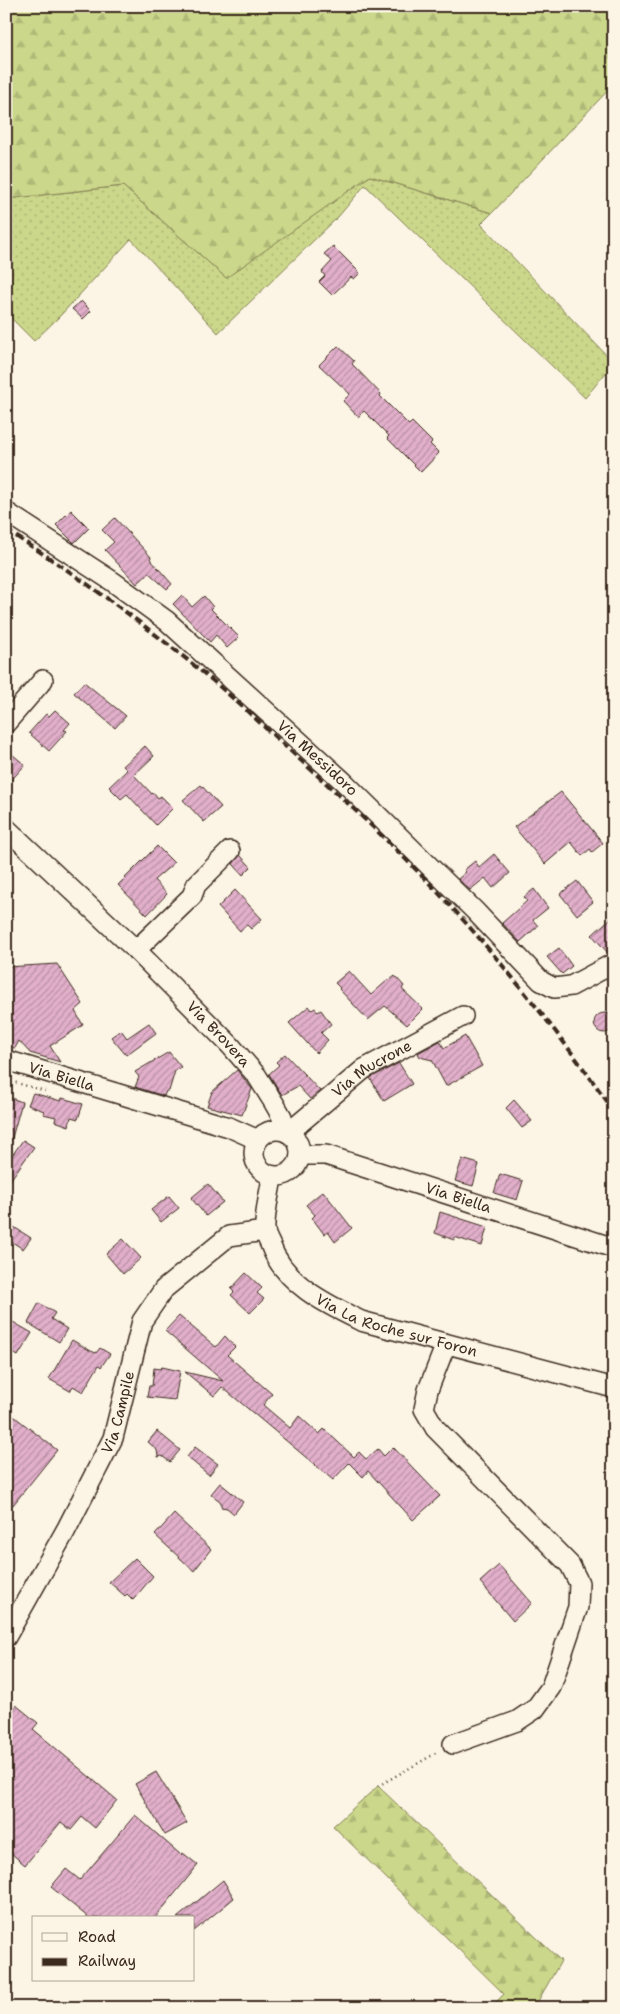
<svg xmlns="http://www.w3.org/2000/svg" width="620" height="2014" font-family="'Shantell Sans',sans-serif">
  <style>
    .grass { fill: url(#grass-dots); stroke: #838054 }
    .forest { fill: url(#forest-firs); stroke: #838054 }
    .building { fill: url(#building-hatch); stroke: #3b2a1e }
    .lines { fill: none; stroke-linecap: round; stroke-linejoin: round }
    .minor-casing { stroke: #3b2a1e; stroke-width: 22 }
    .path { stroke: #3b2a1e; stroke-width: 2.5; stroke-dasharray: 1 4; stroke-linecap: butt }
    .minor { stroke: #fcf5e5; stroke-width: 19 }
    .rail { stroke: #3b2a1e; stroke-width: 4; stroke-dasharray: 8 4; stroke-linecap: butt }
    .labels { text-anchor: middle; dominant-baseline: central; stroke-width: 4; stroke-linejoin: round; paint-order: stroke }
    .street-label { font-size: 15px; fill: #3b2a1e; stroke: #fcf5e5 }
  </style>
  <defs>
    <pattern id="grass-dots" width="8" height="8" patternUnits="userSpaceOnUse" patternTransform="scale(1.25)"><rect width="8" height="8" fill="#cbd78a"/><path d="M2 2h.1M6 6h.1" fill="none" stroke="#afb977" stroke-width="1.8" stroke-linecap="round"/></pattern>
    <pattern id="forest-firs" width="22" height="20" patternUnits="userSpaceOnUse" patternTransform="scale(1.25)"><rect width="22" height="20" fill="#cbd78a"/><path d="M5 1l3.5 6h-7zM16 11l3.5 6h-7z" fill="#afb977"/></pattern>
    <pattern id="building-hatch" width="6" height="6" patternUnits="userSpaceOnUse" patternTransform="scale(1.25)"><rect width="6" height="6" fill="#e2afcb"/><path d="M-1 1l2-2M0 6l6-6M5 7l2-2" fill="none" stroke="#b88fa4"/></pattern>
  </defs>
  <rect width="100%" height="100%" fill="#fcf5e5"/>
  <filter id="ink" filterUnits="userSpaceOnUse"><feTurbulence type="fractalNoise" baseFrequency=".02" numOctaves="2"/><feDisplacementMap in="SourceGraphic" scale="10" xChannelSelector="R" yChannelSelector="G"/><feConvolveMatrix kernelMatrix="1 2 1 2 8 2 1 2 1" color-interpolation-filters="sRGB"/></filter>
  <g filter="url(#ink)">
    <polygon class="grass" points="370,176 492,213 481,224 614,363 585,398 365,185 338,217 218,333 131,239 59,317 34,341 6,313 6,199 123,186 224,276"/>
    <g class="forest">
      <polygon points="6,6 614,6 614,84 492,213 370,176 226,278 123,186 6,199"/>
      <polygon points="378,1786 561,1961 534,2008 477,2008 492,2006 504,1994 333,1826"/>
    </g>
    <g class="building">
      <polygon points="333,246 360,273 354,279 351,277 332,295 319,282 325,276 322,272 332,261 324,254"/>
      <polygon points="81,301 91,311 83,319 72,309"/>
      <polygon points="338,346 354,361 352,364 381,394 380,396 409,425 412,422 432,442 430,444 439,453 421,472 387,438 389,436 364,411 358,417 343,401 350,394 319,365"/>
      <polygon points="71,510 89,528 74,543 56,525"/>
      <polygon points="115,518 151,557 150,559 172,584 167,589 149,573 137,584 105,550 114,542 102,530"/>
      <polygon points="182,595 192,607 204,596 213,607 211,609 239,637 227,648 216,635 210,642 173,604"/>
      <polygon points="84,682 126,716 115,728 74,693"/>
      <polygon points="55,710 70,723 64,730 67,731 49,751 29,733 46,714 49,716"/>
      <polygon points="145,746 154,756 134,775 152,794 154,793 158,798 161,796 173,808 156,825 127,794 121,799 109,787 127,770 123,766"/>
      <polygon points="6,749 25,765 6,786"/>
      <polygon points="201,785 221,807 204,822 183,800"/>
      <polygon points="561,792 603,843 592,852 590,849 582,856 571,842 545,864 514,827"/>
      <polygon points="157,846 174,863 154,880 167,894 147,915 118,885"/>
      <polygon points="494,854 510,873 493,888 485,878 470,890 458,879 466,872 464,870 475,861 479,867"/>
      <polygon points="240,855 251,867 243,875 233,864"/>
      <polygon points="577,881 593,902 577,915 560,894"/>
      <polygon points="534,889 548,908 533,920 538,926 520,942 502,923 527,901 524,897"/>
      <polygon points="235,890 262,919 251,929 247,925 240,931 218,907"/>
      <polygon points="614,915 614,952 608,953 592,935"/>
      <polygon points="559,948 572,966 562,974 547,957"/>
      <polygon points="57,964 83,1004 75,1011 83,1025 50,1046 60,1062 30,1053 19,1041 15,1048 6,1046 6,967"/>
      <polygon points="349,971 371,995 389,979 390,980 395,976 404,986 402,989 423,1009 407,1025 385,1006 368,1020 339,989 340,988 335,983"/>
      <polygon points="309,1006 312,1010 315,1008 318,1012 321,1010 331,1024 321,1033 328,1040 316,1053 289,1023"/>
      <circle cx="604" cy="1023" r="10"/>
      <polygon points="149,1023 156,1033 126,1055 111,1037 121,1030 127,1038"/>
      <polygon points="465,1036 482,1066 446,1086 432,1060 420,1057 418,1053 440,1041 444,1048"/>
      <polygon points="169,1052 181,1067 175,1071 169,1091 166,1091 164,1096 135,1087 139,1077 135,1072"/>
      <polygon points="285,1054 320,1091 310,1099 298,1086 282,1095 269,1074 279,1065 276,1062"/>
      <polygon points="399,1063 412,1084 384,1101 370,1078"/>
      <polygon points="237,1070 252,1089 242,1115 207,1106 212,1092"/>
      <polygon points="33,1093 61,1101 62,1098 83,1104 78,1119 71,1117 69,1126 55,1121 56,1117 43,1114 44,1111 28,1105"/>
      <polygon points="6,1096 22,1102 10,1145 6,1145"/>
      <polygon points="514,1100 532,1121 522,1128 506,1108"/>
      <polygon points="23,1140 34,1147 6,1186 6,1164"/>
      <polygon points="462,1159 479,1164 473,1186 455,1181"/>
      <polygon points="500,1174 523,1181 517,1200 494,1193"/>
      <polygon points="208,1184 223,1202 206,1216 191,1198"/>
      <polygon points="323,1191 352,1228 335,1242 328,1232 324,1234 312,1218 315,1215 306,1205"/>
      <polygon points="169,1196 179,1208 161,1222 151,1210"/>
      <polygon points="440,1212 487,1227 482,1246 454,1237 454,1240 435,1233"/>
      <polygon points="6,1222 31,1238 23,1249 6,1238"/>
      <polygon points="123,1239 141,1258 123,1274 106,1254"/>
      <polygon points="246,1273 262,1288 257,1293 264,1299 250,1313 231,1295 234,1292 231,1289"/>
      <polygon points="39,1303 55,1313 51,1319 67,1329 59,1342 28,1323"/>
      <polygon points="179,1316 216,1347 225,1336 235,1347 227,1355 272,1394 263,1405 290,1428 299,1416 319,1434 324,1429 354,1457 359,1452 366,1459 378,1449 384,1456 393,1447 440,1496 413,1520 368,1471 363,1477 349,1463 333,1480 222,1387 214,1396 185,1372 223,1381 165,1331"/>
      <polygon points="6,1318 32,1333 18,1356 6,1349"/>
      <polygon points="72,1340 91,1351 96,1353 100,1348 110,1354 101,1367 99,1365 83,1392 73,1386 70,1391 49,1379"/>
      <polygon points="162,1367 180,1371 175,1400 147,1397 149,1386 152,1386 154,1368 160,1369"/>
      <polygon points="6,1410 57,1450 13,1505 6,1499"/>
      <polygon points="157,1431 180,1450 170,1462 162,1456 158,1457 157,1450 148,1442"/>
      <polygon points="195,1447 218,1464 209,1475 187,1457"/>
      <polygon points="220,1483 243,1502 234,1514 227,1508 221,1507 221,1502 211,1494"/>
      <polygon points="174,1514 211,1549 194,1571 155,1535"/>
      <polygon points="135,1558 153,1576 133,1600 127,1594 125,1596 109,1582"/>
      <polygon points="499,1565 532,1603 513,1621 480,1582"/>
      <polygon points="16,1705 38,1723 33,1729 117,1800 95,1828 82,1817 71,1830 61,1822 25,1865 6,1849 6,1716"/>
      <polygon points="156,1772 187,1823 165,1835 135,1784"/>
      <polygon points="135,1815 181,1855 183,1853 198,1865 155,1918 89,1918 51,1887 66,1869 80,1880"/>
      <polygon points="223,1880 234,1898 194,1931 194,1918 177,1918"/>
    </g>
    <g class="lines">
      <defs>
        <g id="minor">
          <path id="s1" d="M 6,512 L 112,581 L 167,621 L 344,782 L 475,911 L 541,981 L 554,988 L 571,986 L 614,963"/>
          <polyline points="6,723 43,680"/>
          <path id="s2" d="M 6,828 L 136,950 L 230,1045 L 257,1076 L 274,1103 L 282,1117 L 283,1123 L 282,1130"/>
          <polyline points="136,950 192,896 196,885 230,851"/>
          <path id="s3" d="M 6,1060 L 229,1127 L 258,1140"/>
          <circle cx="277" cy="1153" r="23"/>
          <path id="s4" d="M 288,1133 L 364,1069 L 463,1016"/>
          <path id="s5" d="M 300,1155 L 326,1155 L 614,1248"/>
          <path id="s6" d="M 272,1177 C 270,1193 264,1213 265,1230 C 265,1234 268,1240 270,1244 C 284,1284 326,1304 361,1321 L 614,1388"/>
          <polyline points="446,1344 428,1390 424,1409 435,1428 570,1565 579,1583 578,1607 551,1687 535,1709 517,1721 453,1744"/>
          <path id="s7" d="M 6,1637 L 66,1530 L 113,1438 L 142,1321 L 164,1289 L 229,1236 L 265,1231"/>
        </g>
      </defs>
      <use href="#minor" class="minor-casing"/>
      <g class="path">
        <polyline points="6,1080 45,1091"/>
        <polyline points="378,1786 438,1752"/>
      </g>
      <use href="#minor" class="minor"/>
      <path class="rail" d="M 6,530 C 78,575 147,626 212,680 C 237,701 261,724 285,746 C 335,791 385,837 432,886 C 498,956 559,1033 614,1111"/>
    </g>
  </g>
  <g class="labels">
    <g class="street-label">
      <text stroke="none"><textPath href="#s1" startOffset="398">Via Messidoro</textPath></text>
      <text stroke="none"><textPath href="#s2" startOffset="296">Via Brovera</textPath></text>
      <text stroke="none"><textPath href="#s4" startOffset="106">Via Mucrone</textPath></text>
      <text stroke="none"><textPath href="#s3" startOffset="58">Via Biella</textPath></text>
      <text stroke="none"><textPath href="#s5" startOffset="165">Via Biella</textPath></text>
      <text stroke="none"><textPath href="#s6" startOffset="226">Via La Roche sur Foron</textPath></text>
      <text stroke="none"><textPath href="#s7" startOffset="252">Via Campile</textPath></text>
    </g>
  </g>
  <rect width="620" height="2014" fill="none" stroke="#fcf5e5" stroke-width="25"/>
  <rect x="12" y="12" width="595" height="1989" fill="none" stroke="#3b2a1e" stroke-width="2" filter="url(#ink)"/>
  <rect x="32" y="1916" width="162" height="65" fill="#fcf5e5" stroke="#afa495"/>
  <rect x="42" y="1933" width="25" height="8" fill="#fcf5e5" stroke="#afa495"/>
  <text x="78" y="1942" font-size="15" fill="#3b2a1e">Road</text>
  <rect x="42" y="1958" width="25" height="8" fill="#3b2a1e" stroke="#afa495"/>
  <text x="78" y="1966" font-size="15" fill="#3b2a1e">Railway</text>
</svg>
